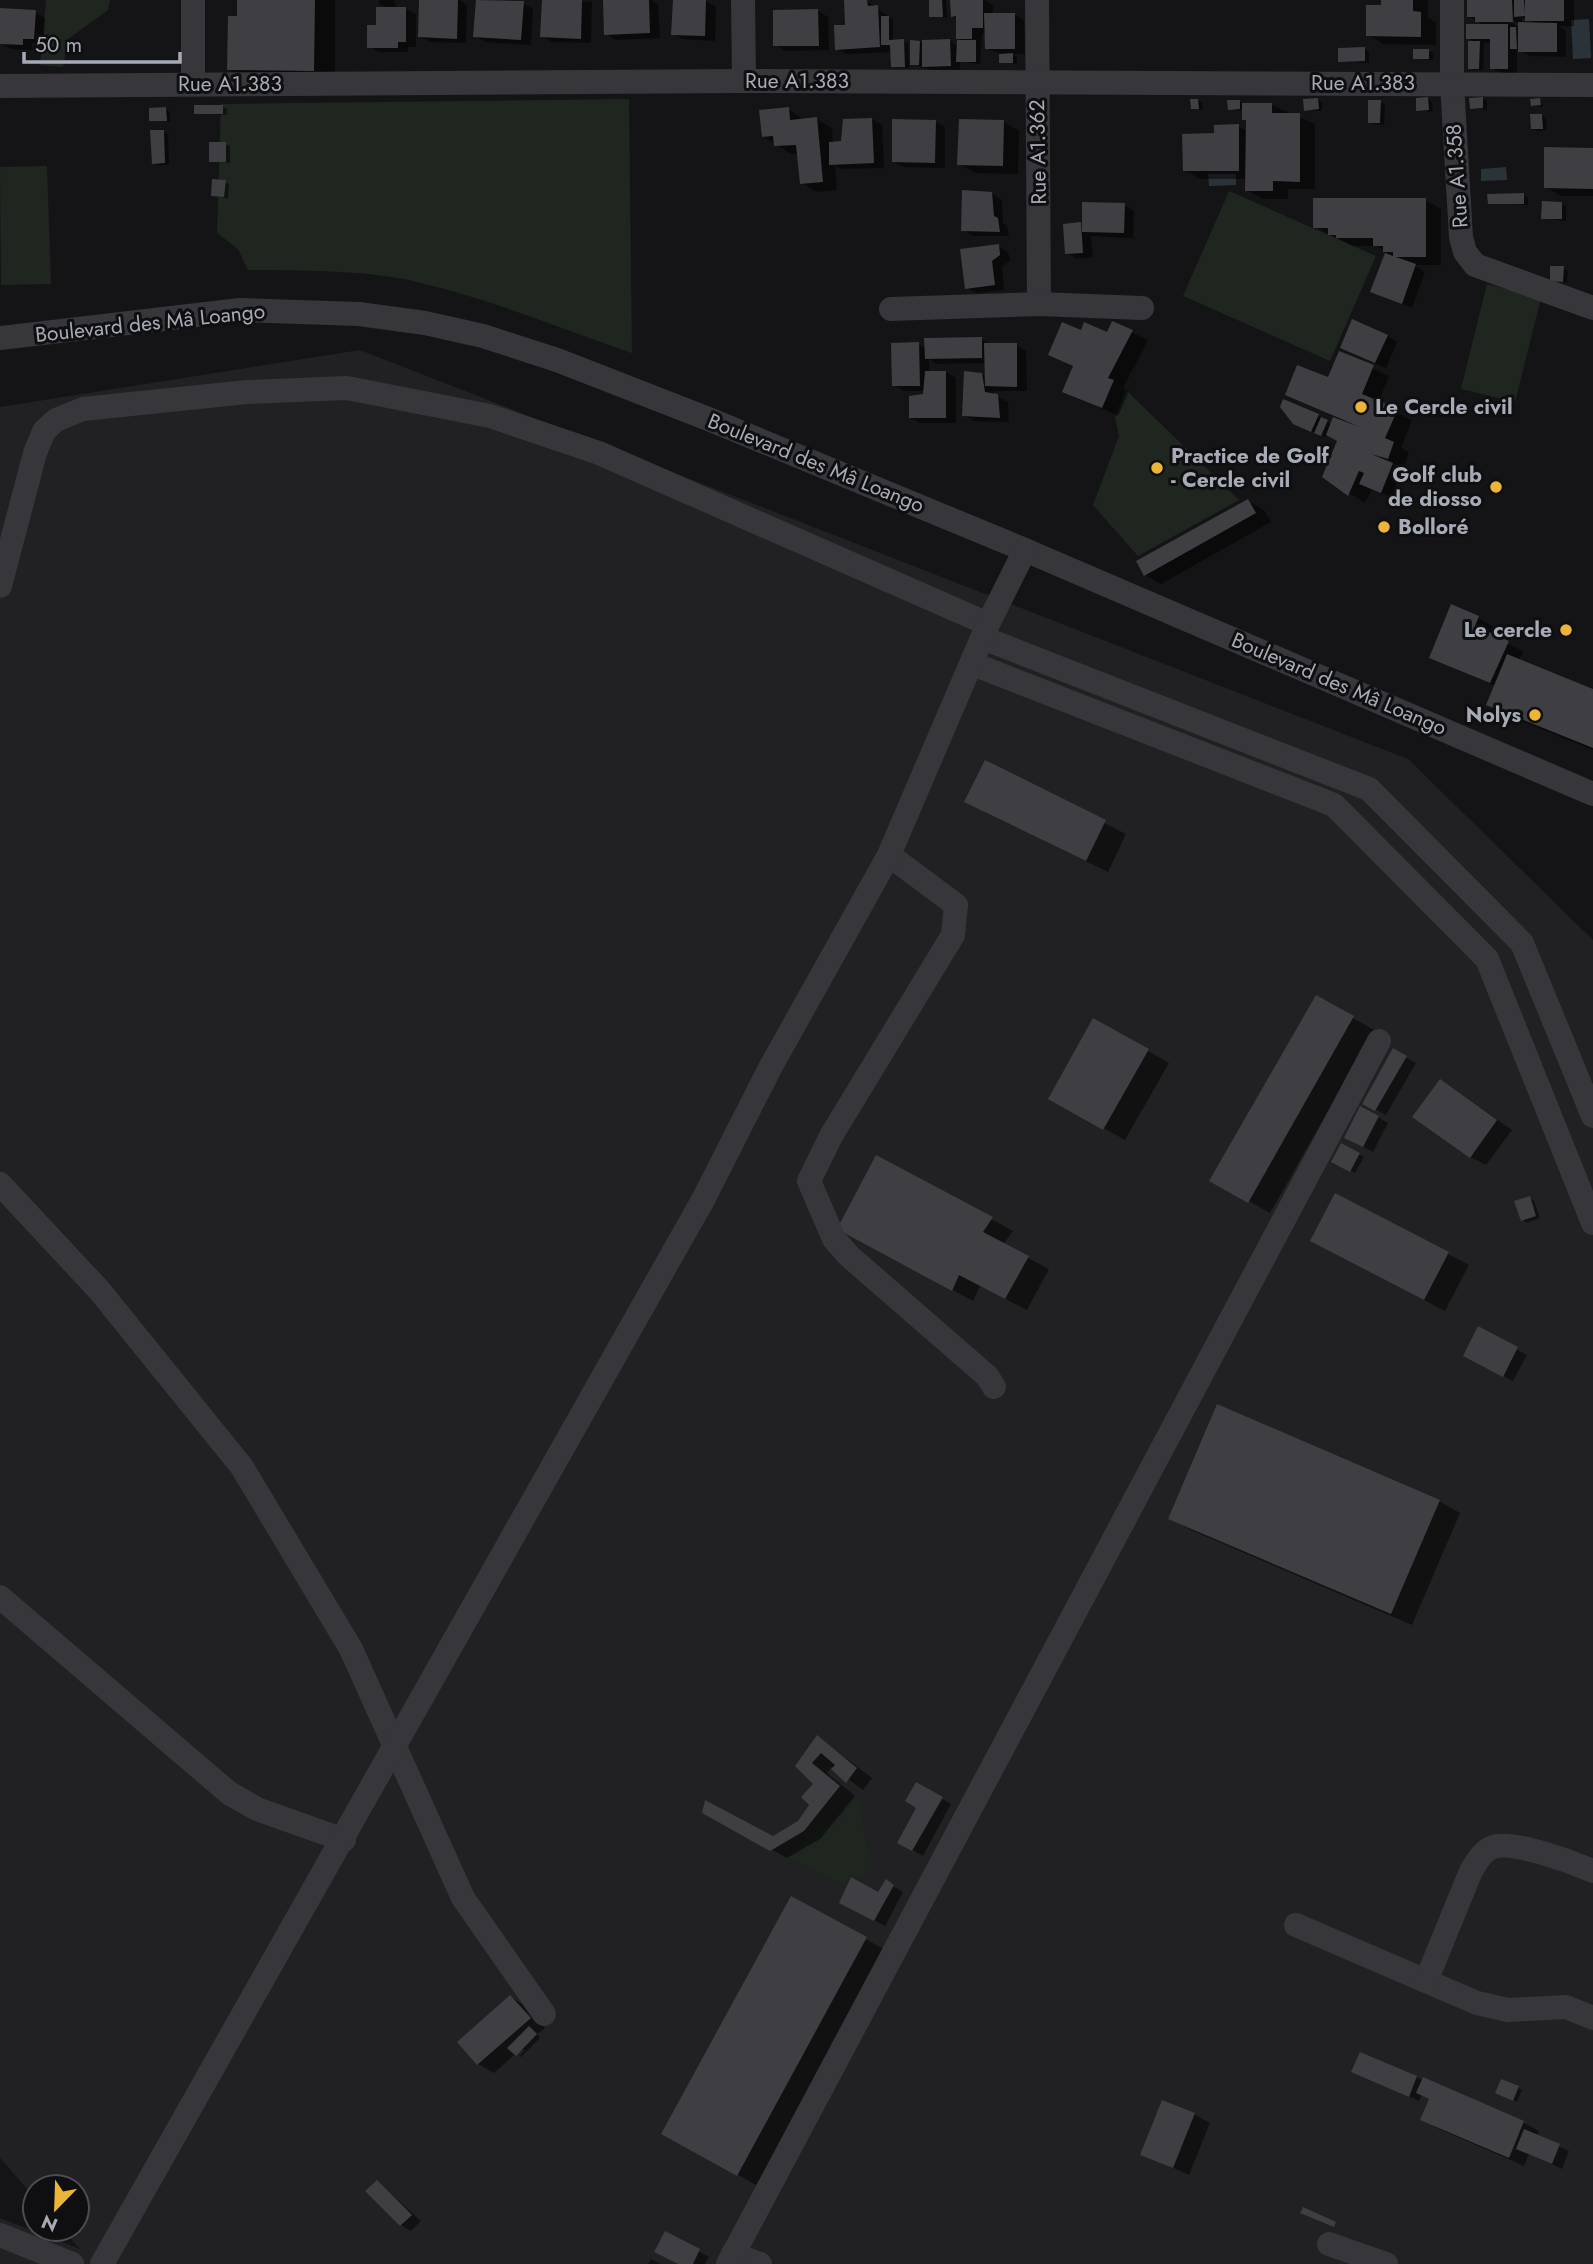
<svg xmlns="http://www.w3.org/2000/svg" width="1593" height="2264" font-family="Jost,sans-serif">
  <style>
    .built { fill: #212023 }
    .green { fill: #1f2620 }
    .water { fill: #2b333a }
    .shadow { fill: #0007; fill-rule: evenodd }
    .building { fill: #3f3f43 }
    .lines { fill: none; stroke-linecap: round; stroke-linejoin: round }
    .minor { stroke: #36363b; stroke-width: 24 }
    .poi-dot { fill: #ecb537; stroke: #0f0f11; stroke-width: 2.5 }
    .labels { text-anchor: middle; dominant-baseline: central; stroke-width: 6; stroke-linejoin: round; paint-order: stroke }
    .street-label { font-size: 21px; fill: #a7abb6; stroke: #0f0f11 }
    .poi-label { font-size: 21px; font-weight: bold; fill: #a7abb6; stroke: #0f0f11; text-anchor: start }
  </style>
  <rect width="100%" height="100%" fill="#141416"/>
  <polygon class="built" points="360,350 1408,759 1593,940 1593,2264 0,2264 0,2218 80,2249 62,2229 77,2229 77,2187 35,2187 35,2198 0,2158 0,407"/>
  <g class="green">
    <polygon points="46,0 110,0 108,10 68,39 63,67 40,65"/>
    <path d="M 629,99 L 632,353 C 565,330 498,302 429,285 C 370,269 308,271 248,270 L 238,249 L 217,233 L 221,104 Z"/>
    <polygon points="47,166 51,284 1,285 0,167"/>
    <polygon points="1229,191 1376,256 1330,361 1183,296"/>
    <polygon points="1487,284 1541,298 1515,402 1461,389"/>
    <polygon points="1126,390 1239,500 1138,556 1093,505 1119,436 1115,417"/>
    <polygon points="854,1799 860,1802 865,1841 874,1864 863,1880 850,1875 844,1886 787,1857 823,1823 831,1829"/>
  </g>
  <g class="water">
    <polygon points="1589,19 1591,58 1573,59 1571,20"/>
    <polygon points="1506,167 1507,180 1481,181 1481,169"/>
    <polygon points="1236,174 1236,185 1209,186 1208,174"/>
  </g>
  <g class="shadow">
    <polygon points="239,0 335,0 335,82 250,81 229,69"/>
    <polygon points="379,0 394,0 397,9 406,9 416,14 416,47 408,47 408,52 379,52 369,46 389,9 379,4"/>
    <polygon points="421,0 459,0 467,5 466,43 430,42 420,36"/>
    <polygon points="477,0 523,3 533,9 531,45 485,42 475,36"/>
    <polygon points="543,0 592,2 591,43 552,42 542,36"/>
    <polygon points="605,0 652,0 658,4 660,38 616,40 606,34"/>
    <polygon points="674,0 706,1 716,7 715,41 683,39 673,34"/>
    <polygon points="929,0 946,0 947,18 931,16"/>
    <polygon points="952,0 984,0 993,5 993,15 1014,14 1024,20 1025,54 1011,54 1017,57 1017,64 1001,62 1000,54 986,48 986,33 982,33 980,64 960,62 960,71 934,71 910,63 920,42 949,41 958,46 965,42 958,38 958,19 952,16"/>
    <polygon points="1383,0 1428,0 1428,18 1436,22 1436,45 1383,44 1368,35 1383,7"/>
    <path d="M 1468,0 L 1574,0 L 1574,26 L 1558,26 L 1566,31 L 1566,57 L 1530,56 L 1517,49 L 1517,74 L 1502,74 L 1492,68 L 1492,43 L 1484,43 L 1483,70 L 1474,70 L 1470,68 L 1477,43 L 1468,38 L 1485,26 L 1468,16 ZM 1506,16 L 1520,24 L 1520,28 L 1504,19 ZM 1522,18 L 1527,18 L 1536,25 L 1522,24 Z"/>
    <polygon points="867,1 893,20 893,41 908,43 909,68 893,66 892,52 847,54 837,49 847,26"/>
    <polygon points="818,11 828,17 829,50 785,51 775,45"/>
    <polygon points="35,12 45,18 44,44 32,43 32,50 11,49 0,43 0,15"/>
    <polygon points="1365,49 1369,52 1369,63 1340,61"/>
    <polygon points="1429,51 1433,53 1433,60 1414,58"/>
    <polygon points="1482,98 1487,101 1487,110 1472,108"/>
    <polygon points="1428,99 1432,102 1433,112 1418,110"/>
    <polygon points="1539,99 1544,107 1532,105"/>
    <polygon points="1198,100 1202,103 1203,110 1192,108"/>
    <polygon points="1317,100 1322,102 1322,111 1306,110"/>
    <polygon points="1239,101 1245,105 1272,105 1315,124 1315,189 1288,189 1288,199 1262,199 1247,190 1247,179 1200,179 1185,170 1216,135 1238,126 1248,131 1244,111 1230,109"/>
    <polygon points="1380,102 1385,104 1384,125 1374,124 1369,122"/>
    <polygon points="223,107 227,109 227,115 196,113"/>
    <polygon points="166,109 170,112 170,122 151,120"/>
    <polygon points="788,109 804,120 816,119 832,128 833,144 842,143 872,119 882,125 884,168 841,169 835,166 837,190 817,192 802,183 799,154 791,154 763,136"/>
    <polygon points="1542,115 1546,118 1547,130 1537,131 1533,128"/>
    <polygon points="935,122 945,127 945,168 903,167 893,161"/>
    <polygon points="1004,122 1019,131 1018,174 975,173 959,164"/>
    <polygon points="164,132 168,134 169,165 158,165 153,163"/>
    <polygon points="225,144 230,146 230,163 211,161"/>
    <polygon points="1593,150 1593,196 1561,196 1546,187"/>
    <polygon points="225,182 229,184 228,199 213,195"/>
    <polygon points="992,194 1002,200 1003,223 1007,226 1009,236 973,236 963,230"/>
    <polygon points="1523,195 1528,198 1528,205 1489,203"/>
    <polygon points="1425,200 1441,209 1441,265 1414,265 1425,272 1412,308 1373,292 1387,253 1384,251 1377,246 1353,246 1315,227"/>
    <polygon points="1562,204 1566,206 1566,221 1543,218"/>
    <polygon points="1124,205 1134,211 1133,238 1091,236 1093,257 1077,259 1067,253 1064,225 1084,224"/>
    <polygon points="998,246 1008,252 1010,261 1002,266 1004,290 977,293 967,288"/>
    <polygon points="1563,268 1568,271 1567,283 1552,280"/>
    <polygon points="1113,323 1148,340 1123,388 1129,391 1118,416 1064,391 1074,367 1050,355 1082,332 1108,335"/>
    <polygon points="1387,336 1397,342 1386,368 1352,353"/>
    <polygon points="981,339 992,345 1016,345 1026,351 1027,391 994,391 994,395 1008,402 1009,422 974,421 964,415 982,374 985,377 986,363 937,364 929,359 929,373 946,372 956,378 956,423 920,423 910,417 925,391 904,391 894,385 918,344 926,348"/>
    <polygon points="1340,353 1389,376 1378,403 1412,420 1401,448 1409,452 1404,467 1389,463 1402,470 1391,497 1372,489 1365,503 1324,477 1339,441 1327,433 1326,437 1306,429 1318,416 1332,425 1335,417 1287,394 1329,380"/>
    <polygon points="1248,501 1264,510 1271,522 1161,584 1145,575"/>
    <polygon points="1478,618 1493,627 1490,635 1523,651 1519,661 1593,690 1593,750 1509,716 1488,704 1495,686 1431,658"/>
    <polygon points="986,763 1126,834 1108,872 987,813"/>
    <polygon points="1316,997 1374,1030 1270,1213 1212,1180"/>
    <polygon points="1094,1020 1169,1063 1125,1140 1050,1098"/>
    <polygon points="1394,1051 1416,1063 1386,1115 1364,1103"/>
    <polygon points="1441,1081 1512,1130 1486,1165 1471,1157"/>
    <polygon points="1378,1117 1388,1123 1373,1152 1356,1143"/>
    <polygon points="1342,1145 1364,1157 1355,1173 1333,1161"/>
    <polygon points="877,1157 1013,1231 1003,1245 1049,1269 1027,1310 980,1286 973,1301 860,1240"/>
    <polygon points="1336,1195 1469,1265 1445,1311 1333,1252"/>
    <polygon points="1529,1198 1534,1201 1540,1218 1527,1223 1523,1220"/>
    <polygon points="1479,1329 1527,1355 1513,1381 1465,1355"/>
    <polygon points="1439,1501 1460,1513 1412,1625 1191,1530 1170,1518"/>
    <polygon points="818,1737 872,1778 863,1790 832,1767 827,1773 855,1796 820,1839 787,1858 704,1812 773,1838 800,1823 811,1805 816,1784 797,1766"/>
    <polygon points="916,1784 951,1804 923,1856 899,1842 919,1807"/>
    <polygon points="886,1882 903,1892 885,1926 841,1902 879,1894"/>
    <polygon points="792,1898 887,1951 758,2186 684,2145"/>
    <polygon points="510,1997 526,2006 545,2028 537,2034 540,2038 521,2057 519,2056 525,2050 520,2050 494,2073 478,2064 459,2042"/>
    <polygon points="1361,2054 1524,2123 1539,2131 1537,2136 1569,2151 1562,2169 1529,2154 1524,2166 1437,2128 1422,2119 1431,2100 1422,2095 1419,2101 1364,2077"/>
    <polygon points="1518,2088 1522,2090 1517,2102 1501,2095"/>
    <polygon points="1194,2114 1210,2123 1189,2175 1143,2154"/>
    <polygon points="378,2182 421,2221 411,2231 401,2225 368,2191"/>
    <polygon points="666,2233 709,2257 705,2264 680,2264"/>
    <polygon points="651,2259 661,2264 648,2264"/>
  </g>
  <g class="building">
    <polygon points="237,0 315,0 314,71 227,70 228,16 237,16"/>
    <polygon points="419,0 458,0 457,39 418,37"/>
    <polygon points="476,0 524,1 521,40 473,37"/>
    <polygon points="542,0 582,0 581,39 540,37"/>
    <polygon points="603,0 649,0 650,33 604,35"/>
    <polygon points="673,0 706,0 705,36 671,35"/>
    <polygon points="844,0 867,0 868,6 878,5 880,47 835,50 834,25 845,25"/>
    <polygon points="929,0 942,0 943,17 929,17"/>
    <polygon points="950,0 983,0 983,28 972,28 972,39 956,39 956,16 951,17"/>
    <polygon points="1381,0 1413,0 1413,11 1421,12 1421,37 1366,36 1366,5 1381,5"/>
    <polygon points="1467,0 1512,0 1513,22 1475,22 1475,17 1467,17"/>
    <polygon points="1514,0 1524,0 1524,13 1525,0 1564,0 1564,21 1525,21 1525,16 1514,17"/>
    <polygon points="376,7 406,7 406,42 398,42 398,48 367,48 367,25 376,25"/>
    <polygon points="0,8 36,10 34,39 23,39 23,45 0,44"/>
    <polygon points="818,9 819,46 773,46 773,10"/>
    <polygon points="984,13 1015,13 1015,49 985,49"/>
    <polygon points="881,16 889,16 889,40 904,39 905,67 891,67 890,45 881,45"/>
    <polygon points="1518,22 1557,23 1557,52 1518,52"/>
    <polygon points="1466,24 1508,24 1508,69 1490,69 1490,39 1466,39"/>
    <polygon points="1510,27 1516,27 1517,49 1510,49"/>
    <polygon points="950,39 951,66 922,67 922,40"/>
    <polygon points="910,40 920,41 919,65 910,65"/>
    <polygon points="957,40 976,40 976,62 956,62"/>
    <polygon points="1468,41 1480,41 1479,69 1468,69"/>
    <polygon points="1365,47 1365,61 1338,62 1338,48"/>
    <rect x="1413" y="49" width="16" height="10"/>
    <polygon points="1013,53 1013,63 999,63 999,54"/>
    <polygon points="1428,97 1429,110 1416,111 1416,98"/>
    <polygon points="1483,97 1483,108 1470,109 1469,98"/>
    <polygon points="1318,98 1319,109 1304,111 1303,99"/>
    <polygon points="1540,98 1541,105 1531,106 1530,99"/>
    <polygon points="1190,99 1198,99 1199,109 1191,109"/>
    <polygon points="1227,100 1240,100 1240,109 1228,110"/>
    <polygon points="1368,100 1381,100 1380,123 1368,123"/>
    <polygon points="1242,103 1272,103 1272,113 1300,113 1300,182 1273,181 1273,191 1245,191 1246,120 1242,120"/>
    <rect x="194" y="105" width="29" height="9"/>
    <polygon points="166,107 167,121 149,121 149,108"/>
    <polygon points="789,107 790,120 817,117 823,182 800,184 796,145 774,146 773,136 762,137 759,110"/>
    <polygon points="1530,114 1542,114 1543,129 1531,129"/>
    <polygon points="872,118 874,163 829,165 829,142 841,141 843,119"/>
    <polygon points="892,119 936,120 935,163 892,162"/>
    <polygon points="959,119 1004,120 1003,166 957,165"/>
    <polygon points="1239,124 1239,171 1183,171 1182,134 1214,133 1214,125"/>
    <polygon points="150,130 164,130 165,163 152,164"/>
    <rect x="209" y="142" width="17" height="20"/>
    <polygon points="1544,147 1593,148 1593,189 1544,188"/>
    <polygon points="212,179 226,180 224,197 211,196"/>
    <polygon points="962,190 992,192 994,216 998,218 1000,232 961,231"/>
    <polygon points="1524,193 1524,204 1488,204 1487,194"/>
    <polygon points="1313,198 1426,198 1426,257 1396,257 1416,264 1402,304 1370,292 1385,253 1393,256 1393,252 1383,252 1383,246 1373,246 1373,238 1336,238 1336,235 1328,235 1328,228 1313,228"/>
    <polygon points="1542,201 1562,202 1562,219 1541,219"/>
    <polygon points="1082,202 1125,203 1124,233 1082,232"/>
    <polygon points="1081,222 1083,253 1065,254 1063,224"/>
    <polygon points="999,244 1000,255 992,261 995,285 965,289 960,249"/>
    <polygon points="1550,266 1564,266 1563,282 1550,281"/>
    <polygon points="1352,319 1388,335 1375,363 1340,348"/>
    <polygon points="1112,321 1133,330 1108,378 1114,380 1102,408 1062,392 1073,366 1048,355 1062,322 1081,330 1084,322 1107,332"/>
    <polygon points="982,337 982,358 925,359 924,338"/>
    <polygon points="919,342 920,386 892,386 891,343"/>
    <polygon points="984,343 1017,343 1017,387 985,386"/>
    <polygon points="1339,351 1374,365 1362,394 1398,409 1385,438 1394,442 1388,459 1371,454 1393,463 1381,493 1359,484 1364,473 1359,471 1348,496 1322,477 1337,441 1326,435 1333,417 1360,427 1285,395 1297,365 1328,377"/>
    <polygon points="925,371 946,371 946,418 909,418 909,396 923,394"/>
    <polygon points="964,371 982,373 985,392 998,394 1000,418 962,416"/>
    <polygon points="1283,399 1319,414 1311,432 1293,424 1280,407"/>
    <polygon points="1321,417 1328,420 1321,436 1314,433"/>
    <polygon points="1248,499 1256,513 1144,576 1136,561"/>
    <polygon points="1451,604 1479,616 1475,626 1509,641 1490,683 1429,658"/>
    <polygon points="1507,654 1593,689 1593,748 1486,705"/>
    <polygon points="985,760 1106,820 1086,861 964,802"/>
    <polygon points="1316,995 1354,1016 1248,1203 1209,1181"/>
    <polygon points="1093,1018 1149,1049 1103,1130 1048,1099"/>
    <polygon points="1393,1048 1407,1056 1375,1111 1362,1104"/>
    <polygon points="1440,1079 1497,1120 1470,1158 1412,1117"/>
    <polygon points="1360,1106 1379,1116 1363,1147 1344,1138"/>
    <polygon points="1341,1143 1360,1153 1350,1172 1331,1162"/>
    <polygon points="876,1155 993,1217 983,1232 1029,1256 1005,1299 959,1275 952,1291 837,1229"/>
    <polygon points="1335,1193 1449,1252 1424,1300 1310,1241"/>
    <polygon points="1530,1196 1536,1216 1521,1221 1514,1201"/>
    <polygon points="1478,1326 1518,1347 1503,1377 1463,1356"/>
    <polygon points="1217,1404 1440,1500 1391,1614 1168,1519"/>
    <polygon points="817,1735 857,1768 846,1783 831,1769 835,1765 821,1753 812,1763 840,1786 804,1831 770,1851 702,1813 705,1800 773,1836 798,1821 809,1805 801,1797 813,1784 795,1766"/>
    <polygon points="916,1782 943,1797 912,1851 897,1843 916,1808 905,1801"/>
    <polygon points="851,1877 878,1892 886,1879 894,1885 874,1921 839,1903"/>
    <polygon points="791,1896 867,1937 737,2176 661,2134"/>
    <polygon points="510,1995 531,2018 477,2065 457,2042"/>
    <polygon points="529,2026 537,2034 516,2056 507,2048"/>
    <polygon points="1360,2052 1417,2076 1409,2097 1351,2072"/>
    <polygon points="1423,2077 1524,2121 1509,2158 1420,2120 1429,2099 1416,2093"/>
    <polygon points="1501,2079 1519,2086 1513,2101 1495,2093"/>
    <polygon points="1162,2100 1195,2113 1173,2168 1140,2155"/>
    <polygon points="1524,2129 1560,2144 1552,2164 1516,2149"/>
    <polygon points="377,2180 412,2215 400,2226 365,2191"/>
    <polygon points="1303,2207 1336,2222 1334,2227 1300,2213"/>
    <polygon points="665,2231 700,2249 693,2264 678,2264 654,2252"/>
  </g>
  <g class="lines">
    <g class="minor">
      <polyline points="193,0 193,84"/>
      <polyline points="743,0 744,81"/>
      <polyline points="1037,0 1039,304"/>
      <polyline points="1452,0 1452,83 1461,237 1465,252 1475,265 1593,308"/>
      <polyline points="0,86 744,81 1593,85"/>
      <polyline points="891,309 1039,304 1142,308"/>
      <polyline points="0,338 240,310 359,314 425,323 483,336 557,360 711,420 1025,550 1593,794"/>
      <polyline points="0,586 35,453 44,431 56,420 83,409 247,392 347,388 490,416 599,453 988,624"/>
      <polyline points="983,638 1369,789 1522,943 1593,1116"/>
      <polyline points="973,664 1334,805 1487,959 1593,1223"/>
      <polyline points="889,855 956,905 953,935 831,1136 809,1181 834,1239 849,1256 987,1376 994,1387"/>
      <polyline points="0,1184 99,1290 242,1467 351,1649 463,1898 544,2014"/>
      <polyline points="0,1597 229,1793 257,1809 344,1840"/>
      <polyline points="1296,1925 1477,2003 1508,2010 1566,2007 1593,2018"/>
      <path d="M 1426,1981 L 1471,1871 C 1477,1862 1481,1852 1493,1847 C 1513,1840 1572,1862 1593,1871"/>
      <polyline points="0,2235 72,2264"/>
      <polyline points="1329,2244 1386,2264"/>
      <polyline points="733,2254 760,2264"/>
      <polyline points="102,2264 704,1198 770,1068 889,855 988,624 1025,550"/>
      <polyline points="728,2264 1379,1041"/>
    </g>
  </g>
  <g class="poi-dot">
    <circle cx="1361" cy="407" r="7"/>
    <circle cx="1157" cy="468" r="7"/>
    <circle cx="1496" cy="487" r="7"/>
    <circle cx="1384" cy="527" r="7"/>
    <circle cx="1566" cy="630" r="7"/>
    <circle cx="1535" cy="715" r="7"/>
  </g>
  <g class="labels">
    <g class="street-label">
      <text x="797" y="81">Rue A1.383</text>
      <text x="1363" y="83">Rue A1.383</text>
      <text x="230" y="84">Rue A1.383</text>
      <text transform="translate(1038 152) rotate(-91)">Rue A1.362</text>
      <text transform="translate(1457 176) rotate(-94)">Rue A1.358</text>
      <text transform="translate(150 323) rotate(-6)">Boulevard des Mâ Loango</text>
      <text transform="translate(816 463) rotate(22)">Boulevard des Mâ Loango</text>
      <text transform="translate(1339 684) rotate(23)">Boulevard des Mâ Loango</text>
    </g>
    <g class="poi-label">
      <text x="1375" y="407">Le Cercle civil</text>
      <text x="1171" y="456">Practice de Golf<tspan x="1171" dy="24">- Cercle civil</tspan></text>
      <text x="1482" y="475" text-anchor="end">Golf club<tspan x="1482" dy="24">de diosso</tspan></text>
      <text x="1398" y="527">Bolloré</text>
      <text x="1552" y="630" text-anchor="end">Le cercle</text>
      <text x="1521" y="715" text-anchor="end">Nolys</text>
    </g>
  </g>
  <g transform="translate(56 2208) rotate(203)"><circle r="33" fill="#0f0f11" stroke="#4c4d53" stroke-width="2"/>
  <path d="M0-5L12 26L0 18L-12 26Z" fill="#ecb537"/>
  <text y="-10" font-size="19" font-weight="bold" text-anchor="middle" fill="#a7abb6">N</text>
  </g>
  <path d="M24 52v10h156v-10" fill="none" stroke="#a7abb6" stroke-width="3.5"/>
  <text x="35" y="52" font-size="21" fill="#a7abb6" stroke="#0f0f11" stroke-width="5" paint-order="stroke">50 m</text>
</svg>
